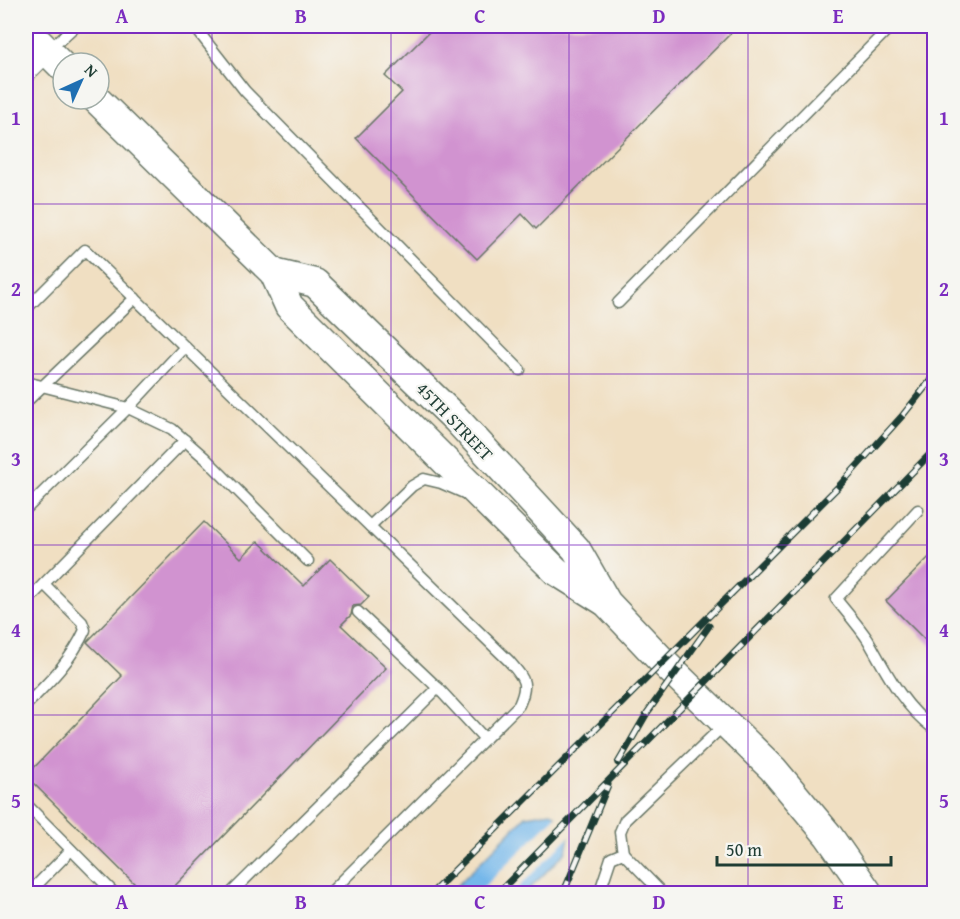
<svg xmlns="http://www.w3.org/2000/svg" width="960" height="919" font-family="'Gentium Book Plus',serif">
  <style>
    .water { fill: #75b7ea; stroke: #4a7a8f; stroke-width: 1.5 }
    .pier { fill: #f0dfc2 }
    .building { fill: #d193d0 }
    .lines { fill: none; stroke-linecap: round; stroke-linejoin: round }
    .service-casing { stroke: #687666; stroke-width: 13 }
    .minor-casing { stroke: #687666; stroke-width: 22 }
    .secondary-casing { stroke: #687666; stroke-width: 31 }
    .service { stroke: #fff; stroke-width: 10 }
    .minor { stroke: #fff; stroke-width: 20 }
    .secondary { stroke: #fff; stroke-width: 28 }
    .rail-casing { stroke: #1f3d34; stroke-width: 7 }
    .rail { stroke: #f6f6f2; stroke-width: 4.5; stroke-dasharray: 14; stroke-linecap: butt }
    .grid { fill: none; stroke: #7b2cbf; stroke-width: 1.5; stroke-opacity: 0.55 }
    .labels { text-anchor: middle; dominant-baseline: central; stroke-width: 4.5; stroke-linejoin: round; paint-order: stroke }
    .street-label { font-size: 18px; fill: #1f3d34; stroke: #f6f6f2 }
    .neatline { fill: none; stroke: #7b2cbf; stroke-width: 2 }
    .grid-label { font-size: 20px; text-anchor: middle; font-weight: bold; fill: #7b2cbf }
  </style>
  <rect width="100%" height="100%" fill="#f6f6f2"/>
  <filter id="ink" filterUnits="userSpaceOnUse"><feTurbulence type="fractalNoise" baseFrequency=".0167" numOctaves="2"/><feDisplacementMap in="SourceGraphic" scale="12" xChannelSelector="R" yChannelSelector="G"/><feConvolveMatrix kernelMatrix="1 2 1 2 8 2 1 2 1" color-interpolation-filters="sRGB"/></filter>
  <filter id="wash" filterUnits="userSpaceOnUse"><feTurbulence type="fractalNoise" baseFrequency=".008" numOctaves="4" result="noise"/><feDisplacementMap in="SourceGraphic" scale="24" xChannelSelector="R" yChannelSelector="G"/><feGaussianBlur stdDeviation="1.35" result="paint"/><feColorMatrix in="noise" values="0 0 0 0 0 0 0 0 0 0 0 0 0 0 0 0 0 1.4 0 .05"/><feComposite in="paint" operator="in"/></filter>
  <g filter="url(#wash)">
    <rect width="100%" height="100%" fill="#f0dfc2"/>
    <polygon class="water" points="551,812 571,828 566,852 525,893 449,894 526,816"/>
    <polygon class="pier" points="558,814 573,826 572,834 513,893 478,893"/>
    <g id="blocks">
      <g class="building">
        <polygon points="435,26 738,26 536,229 522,214 477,259 356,138 402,92 385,76"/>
        <polygon points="204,522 241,558 258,541 304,586 330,559 369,597 361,605 353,606 351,615 341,625 386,668 167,894 145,894 26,776 122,676 87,642"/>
        <polygon points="934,552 934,649 886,601"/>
      </g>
    </g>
  </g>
  <g filter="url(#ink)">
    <use href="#blocks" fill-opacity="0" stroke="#687666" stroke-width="1.5"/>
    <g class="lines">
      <defs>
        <g id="service">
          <polyline points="194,26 245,91 520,370"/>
          <polyline points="49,50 75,26"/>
          <polyline points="618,303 891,26"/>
          <path d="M 26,309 L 85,250 L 509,661 C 524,679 529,682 519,705 L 329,894"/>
          <polyline points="26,382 128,408 172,429 205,458 308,561"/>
          <polyline points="26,402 135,298"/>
          <polyline points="26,509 128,408 185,347"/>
          <path d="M 918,510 L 836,599 C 847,613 859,626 868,640 C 887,673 902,705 934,729"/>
          <polyline points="370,526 412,486 424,479 441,483 464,493"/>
          <polyline points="26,602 185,440"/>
          <polyline points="358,612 438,688 485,739"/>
          <path d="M 26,705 C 49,682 71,661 85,630 L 82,622 L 44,584"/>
          <polyline points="26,804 115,894"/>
          <polyline points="623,853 620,832 625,820 726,723"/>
          <polyline points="28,894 71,850"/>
          <polyline points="230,894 438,688"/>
          <polyline points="599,894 611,858 623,853 663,894"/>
        </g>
        <polyline id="minor" points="26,72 47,51"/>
        <g id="secondary">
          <polyline points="26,30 63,67"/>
          <polyline points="96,99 274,273 289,306 556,571 604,601"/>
          <polyline points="274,273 315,283 456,419 576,549 607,603 663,662 773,769 828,835 869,894"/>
        </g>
      </defs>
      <use href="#service" class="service-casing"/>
      <use href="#minor" class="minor-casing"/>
      <use href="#secondary" class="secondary-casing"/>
      <use href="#service" class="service"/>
      <use href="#minor" class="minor"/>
      <use href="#secondary" class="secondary"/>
      <defs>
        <g id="rail">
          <polyline points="618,763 647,713 709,626"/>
          <polyline points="431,894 840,485 903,415 934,376"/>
          <polyline points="497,894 934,450"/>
          <polyline points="563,894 608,785"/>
        </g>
      </defs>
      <use href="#rail" class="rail-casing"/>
      <use href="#rail" class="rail"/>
    </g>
  </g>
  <path class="grid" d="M 212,26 L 212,894M 391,26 L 391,894M 569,26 L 569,894M 748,26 L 748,894M 26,204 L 934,204M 26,374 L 934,374M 26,545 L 934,545M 26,715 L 934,715"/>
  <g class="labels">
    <g class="street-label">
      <text transform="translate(455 421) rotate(46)">45TH STREET</text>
    </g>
  </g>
  <rect width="960" height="919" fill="none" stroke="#f6f6f2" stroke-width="66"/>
  <g transform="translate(81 81) rotate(45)"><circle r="28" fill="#f6f6f2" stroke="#a0aca6" stroke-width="1.5"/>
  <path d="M0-4.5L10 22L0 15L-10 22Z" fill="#1f6fb2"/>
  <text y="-9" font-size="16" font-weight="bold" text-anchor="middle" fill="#1f3d34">N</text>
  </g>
  <path d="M717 856v9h174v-9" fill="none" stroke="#1f3d34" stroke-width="3"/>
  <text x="726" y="856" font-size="18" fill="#1f3d34" stroke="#f6f6f2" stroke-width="4.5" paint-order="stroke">50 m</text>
  <rect x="33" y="33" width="894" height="853" class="neatline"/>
  <g class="grid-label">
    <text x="122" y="23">A</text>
    <text x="301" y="23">B</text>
    <text x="480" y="23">C</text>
    <text x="659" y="23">D</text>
    <text x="838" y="23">E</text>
    <text x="16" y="125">1</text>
    <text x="944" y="125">1</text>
    <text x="16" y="296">2</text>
    <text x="944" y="296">2</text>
    <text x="16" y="466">3</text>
    <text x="944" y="466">3</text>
    <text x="16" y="637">4</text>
    <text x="944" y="637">4</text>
    <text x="16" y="808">5</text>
    <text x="944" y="808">5</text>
    <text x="122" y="909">A</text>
    <text x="301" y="909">B</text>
    <text x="480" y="909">C</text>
    <text x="659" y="909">D</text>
    <text x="838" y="909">E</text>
  </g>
</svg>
